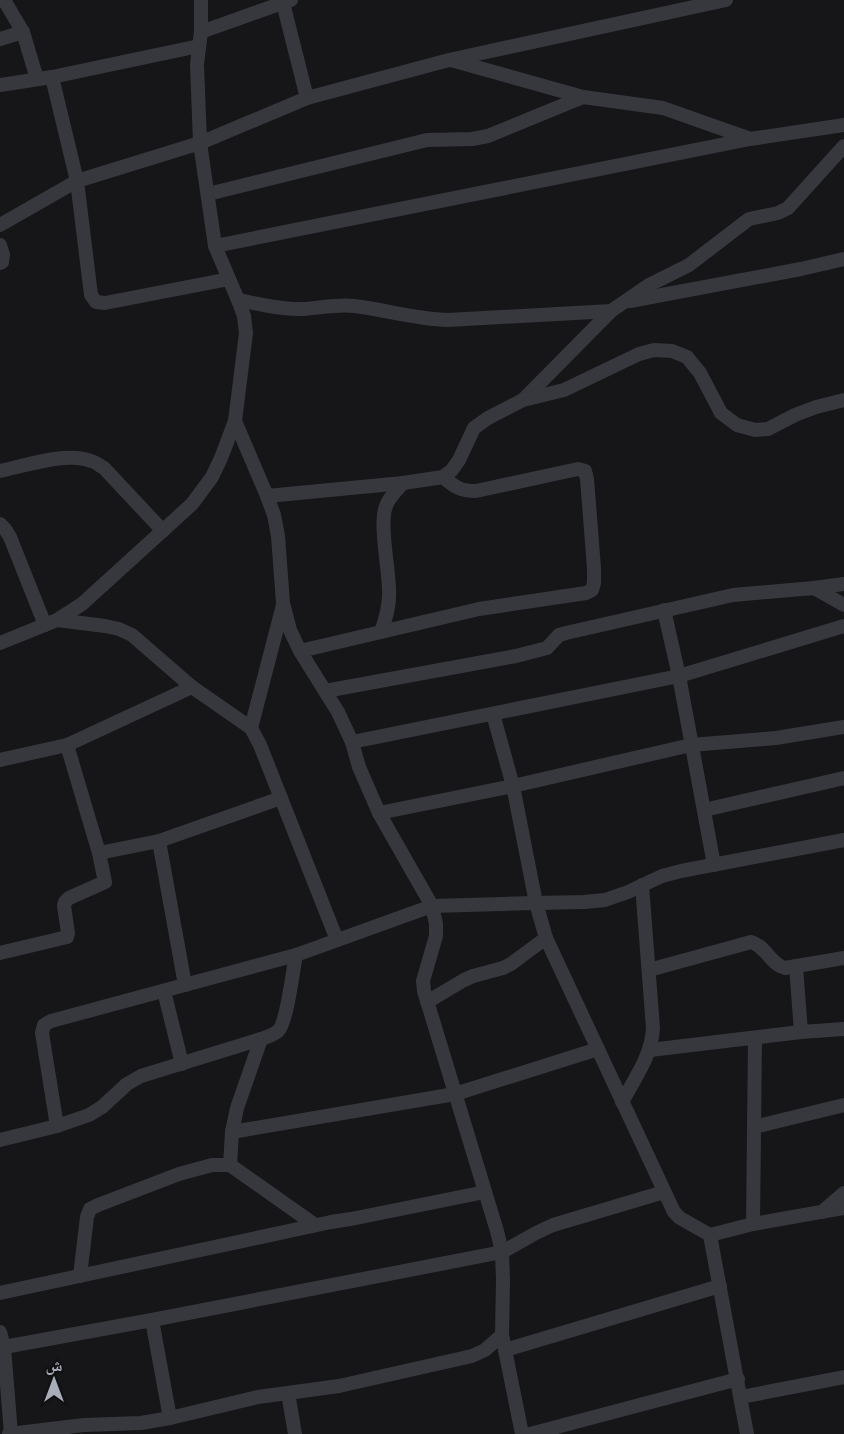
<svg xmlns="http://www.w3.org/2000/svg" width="844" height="1434" font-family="'Source Sans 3','Noto Naskh Arabic',sans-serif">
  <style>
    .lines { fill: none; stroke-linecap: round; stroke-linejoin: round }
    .minor { stroke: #37383d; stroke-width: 14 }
  </style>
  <rect width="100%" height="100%" fill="#161618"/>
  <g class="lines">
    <g class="minor">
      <polyline points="4,0 23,32 37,79"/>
      <polyline points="283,3 307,98"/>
      <polyline points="201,32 291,0"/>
      <polyline points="0,39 23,32"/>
      <polyline points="451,60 583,97 663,108 748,138"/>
      <polyline points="52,77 77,181 91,295 96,302 105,303 229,279"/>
      <polyline points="0,85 52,77 199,46"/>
      <polyline points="208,194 427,140 472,139 488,136 583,97"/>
      <polyline points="0,225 77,181 200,143 307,98 449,60 726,0"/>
      <polyline points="0,245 3,255 2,262 0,263"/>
      <polyline points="215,246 750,139 844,125"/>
      <path d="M 238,300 C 259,304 282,310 303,309 C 320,308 337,304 355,306 C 386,310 416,319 448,320 L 611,311"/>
      <polyline points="630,301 801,269 844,259"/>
      <polyline points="523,400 611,311 649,285 689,265 749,219 778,213 788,208 844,146"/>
      <polyline points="235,421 267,496 274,515 278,536 283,603 290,630 300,651 338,712 352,742 359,767 379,813 432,906 436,924 436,936 423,981 424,991 497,1231 502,1252 503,1280 502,1335 522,1434"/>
      <path d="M 0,471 C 24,466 68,451 91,461 C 96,462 100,466 104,468 L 163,531"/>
      <polyline points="267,496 403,483 443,477 452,470 459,460 474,428 488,418 523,400 564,390 639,354 654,350 672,351 687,357 700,373 721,413 737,425 755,430 768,429 795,415 816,407 844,400"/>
      <polyline points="0,524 5,529 10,537 45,625"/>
      <polyline points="814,588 844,605"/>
      <polyline points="664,610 679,676 714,865"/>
      <polyline points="57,620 105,626 119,629 132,635 192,687 251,728 260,745 337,940"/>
      <path d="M 381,632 C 386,618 390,605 389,590 C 389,569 379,524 386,506 C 389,497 397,490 403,483"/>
      <polyline points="0,643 57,620 82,604 192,504 212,477 221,458 235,421 246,333 244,316 238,300 215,246 200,143 197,64 201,32 201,0"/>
      <path d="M 300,651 L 479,609 L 586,593 L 592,590 L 594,583 L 594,568 L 587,479 L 585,471 L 578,469 L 476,491 C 460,491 455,487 443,477"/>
      <polyline points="325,691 516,656 547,648 559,635 566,633 733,595 814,588 844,584"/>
      <polyline points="493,714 513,786 536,903 546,938 674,1212 680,1218 710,1235 753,1224 844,1208"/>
      <polyline points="251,728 283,605"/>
      <polyline points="352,742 679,676 844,626"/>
      <polyline points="0,760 67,745 192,687"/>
      <polyline points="704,810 844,778"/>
      <polyline points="379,813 513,786 691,745 776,738 844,727"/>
      <polyline points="159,841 185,985"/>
      <polyline points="99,853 159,841 281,798"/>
      <polyline points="0,953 67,937 68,933 64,906 65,902 69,898 105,882 99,853 67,745"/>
      <polyline points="796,966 801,1032"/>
      <path d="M 649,970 L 751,942 C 766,946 770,964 785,968 L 844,958"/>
      <polyline points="164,991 182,1064"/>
      <polyline points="427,1002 464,980 473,976 503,968 511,964 546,938"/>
      <polyline points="650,1050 801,1032 844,1029"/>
      <path d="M 622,1102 C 635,1078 652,1055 653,1028 L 642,885"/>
      <polyline points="57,1126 42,1033 44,1025 51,1021 296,955 432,906 536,903 584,902 605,900 628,892 662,876 681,871 844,840"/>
      <polyline points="754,1127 844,1105"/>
      <polyline points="232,1132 455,1094 598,1049"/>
      <path d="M 0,1140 L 57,1126 L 89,1115 L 102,1107 L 127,1084 L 141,1076 L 261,1039 C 266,1037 274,1035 278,1031 C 287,1023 293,969 296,955"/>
      <polyline points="230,1165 232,1132 237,1108 261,1039"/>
      <polyline points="822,1212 844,1193"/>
      <polyline points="753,1224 755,1038"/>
      <polyline points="710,1235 747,1434"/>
      <polyline points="80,1276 87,1217 90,1209 98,1205 179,1174 212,1165 230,1165 315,1225"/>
      <polyline points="0,1293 331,1222 351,1219 485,1192"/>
      <polyline points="152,1320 170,1418"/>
      <polyline points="0,1332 4,1347 11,1434"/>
      <polyline points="4,1347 152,1320 502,1252 536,1233 553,1225 664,1192"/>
      <polyline points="505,1350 720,1286"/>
      <polyline points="288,1393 295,1434"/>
      <polyline points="741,1397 844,1377"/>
      <polyline points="9,1434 84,1425 141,1423 170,1418 258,1397 339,1386 472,1356 485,1350 502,1335"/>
      <polyline points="530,1434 738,1379"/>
    </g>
  </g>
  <g transform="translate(54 1380)" stroke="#111113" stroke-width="4.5" paint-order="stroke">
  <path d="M0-4.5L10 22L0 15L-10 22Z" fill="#a8adb8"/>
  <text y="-9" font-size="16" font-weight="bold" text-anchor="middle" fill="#a8adb8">ش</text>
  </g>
</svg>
